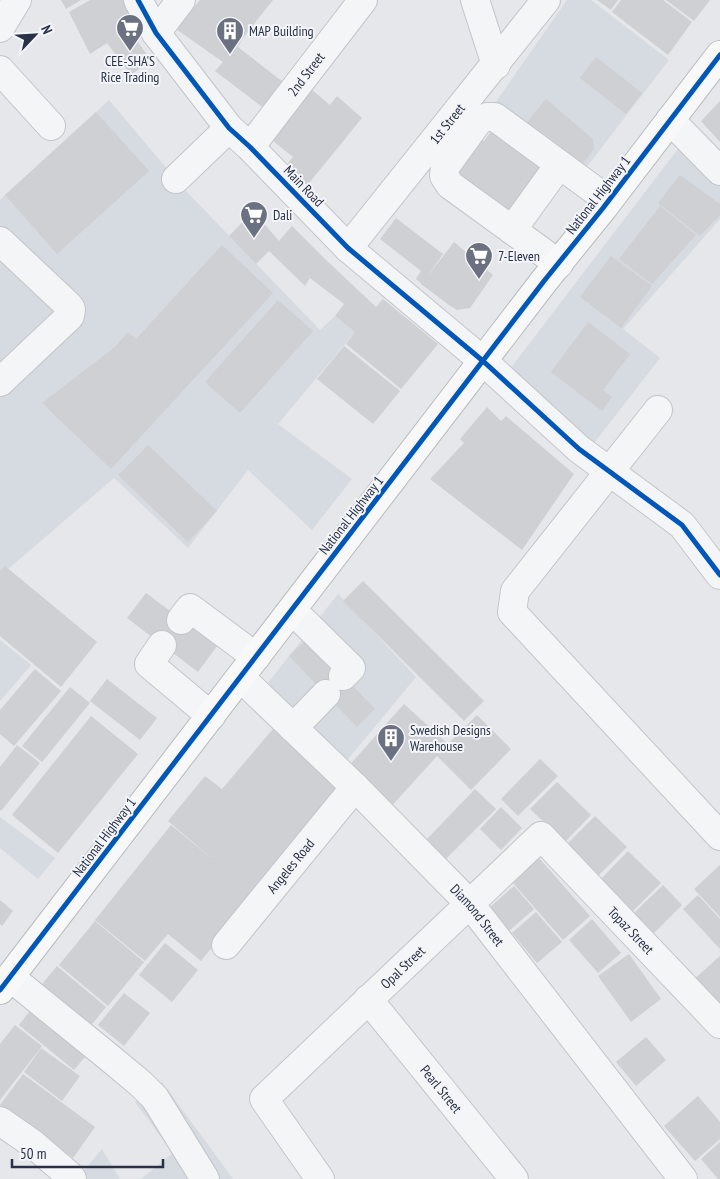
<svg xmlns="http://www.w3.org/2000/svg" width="720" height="1179" font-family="'PT Sans Narrow',sans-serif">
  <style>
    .built { fill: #d6dae1 }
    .building { fill: #cfd0d4 }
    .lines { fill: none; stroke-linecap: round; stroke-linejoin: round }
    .minor-casing { stroke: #c3c5c8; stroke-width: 30 }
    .highway-casing { stroke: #b7babf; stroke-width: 30 }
    .minor { stroke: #f4f5f7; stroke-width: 28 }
    .highway { stroke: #f8f8f8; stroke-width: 28 }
    .cycleway-casing { stroke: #f3f5f9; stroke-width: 8 }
    .cycleway { stroke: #0057b8; stroke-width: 5 }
    .labels { text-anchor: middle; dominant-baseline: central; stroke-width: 4; stroke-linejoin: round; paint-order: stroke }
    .poi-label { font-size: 14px; fill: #293147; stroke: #f3f5f9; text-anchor: start }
    .street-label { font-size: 14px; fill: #293147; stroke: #f3f5f9 }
  </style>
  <rect width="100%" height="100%" fill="#e5e7ea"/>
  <g class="built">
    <polygon points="567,0 591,0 669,60 582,173 493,106"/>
    <polygon points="109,100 184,189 320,330 335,316 355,332 278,424 352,479 312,530 248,470 188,548 114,478 0,576 0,200"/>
    <polygon points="681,145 720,184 720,219 623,329 660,358 594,443 510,369"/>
    <polygon points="338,594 416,677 343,765 264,688"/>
    <polygon points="0,640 31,665 0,701"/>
    <polygon points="0,817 55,858 38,879 0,848"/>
    <polygon points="162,1082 233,1179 141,1179 173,1153 135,1102"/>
    <polygon points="102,1149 120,1179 77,1179"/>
  </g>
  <g class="building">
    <polygon points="61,0 81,0 66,9"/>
    <polygon points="90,0 125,0 137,25 129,30 151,60 131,75 107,43 90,54 69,12"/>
    <polygon points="200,0 273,0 243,38 238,47 283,82 265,109 215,71 223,62 176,29"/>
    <polygon points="597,0 618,0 611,10"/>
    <polygon points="621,0 663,0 692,22 668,55 612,12"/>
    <polygon points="666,0 710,0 694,21"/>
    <polygon points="596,57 642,93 626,114 580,78"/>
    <polygon points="311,89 330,105 337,96 362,118 301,193 285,167 293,157 272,140"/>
    <polygon points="546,99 593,139 594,149 582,164 543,133 540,140 523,127"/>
    <polygon points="720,101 720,142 701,121"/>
    <polygon points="96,112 149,171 57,254 5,195"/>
    <polygon points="492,130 543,168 509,222 449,177 479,138 484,141"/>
    <polygon points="680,175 720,204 720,215 700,236 658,203"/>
    <polygon points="660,206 696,235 652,284 619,259"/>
    <polygon points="253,211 279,241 292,226 324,258 376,307 383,299 438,344 401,389 346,344 355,332 335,316 344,304 310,278 305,286 269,251 256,264 229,236"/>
    <polygon points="396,218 443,254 427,277 454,242 493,275 470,308 457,310 449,305 421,284 421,283 416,279 421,271 380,239"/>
    <polygon points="222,245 273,293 111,469 42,403 115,347 128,332 136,339"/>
    <polygon points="611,256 652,286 621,328 580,297"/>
    <polygon points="278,300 313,331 240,413 205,382"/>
    <polygon points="588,322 630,354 603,390 612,397 602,411 551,372"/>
    <polygon points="344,346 400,391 373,424 317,379"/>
    <polygon points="487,407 501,421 506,416 574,474 522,550 430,479 464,443 460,439"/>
    <polygon points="148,445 217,511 188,542 118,475"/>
    <polygon points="5,566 97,642 61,687 0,636 0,571"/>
    <polygon points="363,581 484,701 464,721 343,601"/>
    <polygon points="146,593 217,646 198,672 127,618"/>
    <polygon points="307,639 375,709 357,727 289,656"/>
    <polygon points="35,669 61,691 14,746 0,734 0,710"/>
    <polygon points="107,679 157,718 140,740 90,701"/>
    <polygon points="70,687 90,703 42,762 22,746"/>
    <polygon points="404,704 448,744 477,715 511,749 471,790 437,756 389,809 346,769"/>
    <polygon points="91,716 138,754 58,853 12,815"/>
    <polygon points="273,729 338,790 255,895 201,961 168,934 145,961 95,920 171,825 216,862 168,821 205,776 222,789"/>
    <polygon points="17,745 40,763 1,811 0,810 0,767"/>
    <polygon points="540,759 558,776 518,816 501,799"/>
    <polygon points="557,782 591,815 565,842 530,809"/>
    <polygon points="475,789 496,809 446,859 427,839"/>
    <polygon points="501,807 522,828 501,850 480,829"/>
    <polygon points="595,816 627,847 599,875 567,844"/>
    <polygon points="628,851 661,883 632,912 600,880"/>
    <polygon points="539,858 590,916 563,940 512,882"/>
    <polygon points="720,865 720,917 694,889"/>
    <polygon points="663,885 682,905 654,933 634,913"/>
    <polygon points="514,886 534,909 509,931 489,908"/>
    <polygon points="698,895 720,919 720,949 683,909"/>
    <polygon points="0,900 13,911 2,926 0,924"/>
    <polygon points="536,912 562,942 537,963 512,933"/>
    <polygon points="592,919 621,953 598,973 569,940"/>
    <polygon points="95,921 144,962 108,1006 59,965"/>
    <polygon points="165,943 198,970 172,1002 139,975"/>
    <polygon points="629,954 661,999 631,1022 598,976"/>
    <polygon points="720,956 720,1004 715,1008 691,982"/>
    <polygon points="57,966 106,1007 84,1034 34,994"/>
    <polygon points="124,993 150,1013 124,1046 98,1025"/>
    <polygon points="33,1007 89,1052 74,1070 19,1025"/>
    <polygon points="15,1025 42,1046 0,1100 0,1044"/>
    <polygon points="646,1037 666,1060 636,1086 616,1062"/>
    <polygon points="41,1048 80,1076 62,1101 24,1072"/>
    <polygon points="23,1074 95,1127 73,1158 0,1105"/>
    <polygon points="698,1096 720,1122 720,1139 695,1161 664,1126"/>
    <polygon points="720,1142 720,1179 718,1179 701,1159"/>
  </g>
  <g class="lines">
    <defs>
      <g id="minor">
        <polyline points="138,0 156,33 229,128 250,147 348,248 483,361 579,449 682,525 720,575"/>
        <polyline points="475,0 496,65"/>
        <polyline points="0,28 17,0"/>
        <polyline points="156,33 181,0"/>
        <polyline points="0,70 51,126"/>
        <polyline points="670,120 720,171"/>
        <path id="s1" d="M 250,147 L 363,0"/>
        <polyline points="176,179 229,128"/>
        <polyline points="512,230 559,165"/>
        <polyline points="0,241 68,305 71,309 70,316 0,382"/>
        <path id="s2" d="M 348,248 L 546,0"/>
        <polyline points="559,264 450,185 444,176 445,167 479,120 487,117 495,117 608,200"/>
        <polyline points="658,410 515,591 512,612 720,836"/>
        <polyline points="292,610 351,668 343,676"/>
        <polyline points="181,620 190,608 256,657"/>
        <polyline points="162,645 149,664 211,716"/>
        <path id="s3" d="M 241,678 L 355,787 L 470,904 L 683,1179"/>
        <polyline points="293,728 326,694"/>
        <path id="s4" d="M 226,945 L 355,787"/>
        <polyline points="10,977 111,1059 141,1084 155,1098 205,1179"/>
        <path id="s5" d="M 368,999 L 514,1179"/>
        <polyline points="0,1121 33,1144 69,1175 72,1179"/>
        <path id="s6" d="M 320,1179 L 264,1099 L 541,836 L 720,1024"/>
      </g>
      <polyline id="highway" points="0,990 544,281 603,208 720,55"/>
    </defs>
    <use href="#minor" class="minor-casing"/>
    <use href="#highway" class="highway-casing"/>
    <use href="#minor" class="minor"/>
    <use href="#highway" class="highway"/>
    <defs>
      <g id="cycleway">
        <polyline points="138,0 156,33 229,128 250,147 348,248 483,361 579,449 682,525 720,575"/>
        <polyline points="0,990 544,281 603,208 720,55"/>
      </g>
    </defs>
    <use href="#cycleway" class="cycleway-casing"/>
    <use href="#cycleway" class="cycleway"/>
  </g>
  <defs>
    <symbol id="supermarket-pin" viewBox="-11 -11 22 30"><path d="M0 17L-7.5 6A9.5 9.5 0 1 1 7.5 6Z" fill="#6b7180" stroke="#f3f5f9"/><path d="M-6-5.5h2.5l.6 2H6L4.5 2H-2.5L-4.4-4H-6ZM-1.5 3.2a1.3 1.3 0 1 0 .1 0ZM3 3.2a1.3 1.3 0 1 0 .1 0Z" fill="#fff"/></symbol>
    <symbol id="building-pin" viewBox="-11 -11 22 30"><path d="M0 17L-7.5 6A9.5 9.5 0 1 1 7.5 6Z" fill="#6b7180" stroke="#f3f5f9"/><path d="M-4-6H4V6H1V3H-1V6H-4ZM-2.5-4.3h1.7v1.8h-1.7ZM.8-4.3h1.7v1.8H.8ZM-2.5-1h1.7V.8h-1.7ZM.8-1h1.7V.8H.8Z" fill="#fff"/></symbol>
  </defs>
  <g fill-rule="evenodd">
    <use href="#supermarket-pin" x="114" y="12" width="32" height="43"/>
    <use href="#building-pin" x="214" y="15" width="32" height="43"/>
    <use href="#supermarket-pin" x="238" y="199" width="32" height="43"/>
    <use href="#supermarket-pin" x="463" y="240" width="32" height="43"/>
    <use href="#building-pin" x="375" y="722" width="32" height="43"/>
  </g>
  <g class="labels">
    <g class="poi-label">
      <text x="249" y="31">MAP Building</text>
      <text x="130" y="61" text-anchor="middle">CEE-SHA'S<tspan x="130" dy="16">Rice Trading</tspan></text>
      <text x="273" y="215">Dali</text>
      <text x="498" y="256">7-Eleven</text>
      <text x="410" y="730">Swedish Designs<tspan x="410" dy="16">Warehouse</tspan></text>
    </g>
    <g class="street-label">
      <text stroke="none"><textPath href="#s1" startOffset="92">2nd Street</textPath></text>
      <text stroke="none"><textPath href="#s2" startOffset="159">1st Street</textPath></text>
      <text transform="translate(304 186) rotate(46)">Main Road</text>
      <text transform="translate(598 195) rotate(-52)">National Highway 1</text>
      <text transform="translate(351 515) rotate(-52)">National Highway 1</text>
      <text transform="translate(104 837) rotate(-53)">National Highway 1</text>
      <text stroke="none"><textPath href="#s4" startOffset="102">Angeles Road</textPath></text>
      <text stroke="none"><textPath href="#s3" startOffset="335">Diamond Street</textPath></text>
      <text stroke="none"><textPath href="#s6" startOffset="610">Topaz Street</textPath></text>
      <text stroke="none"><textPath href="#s6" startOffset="289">Opal Street</textPath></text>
      <text stroke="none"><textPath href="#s5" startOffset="116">Pearl Street</textPath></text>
    </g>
  </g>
  <g transform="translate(35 35) rotate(65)" stroke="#f3f5f9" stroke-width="4" paint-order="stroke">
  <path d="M0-4L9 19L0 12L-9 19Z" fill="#293147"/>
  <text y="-8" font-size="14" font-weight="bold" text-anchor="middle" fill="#293147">N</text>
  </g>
  <path d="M12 1159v8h151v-8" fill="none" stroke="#293147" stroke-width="2.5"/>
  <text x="20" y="1159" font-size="15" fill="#293147" stroke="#f3f5f9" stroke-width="4" paint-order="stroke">50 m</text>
</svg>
